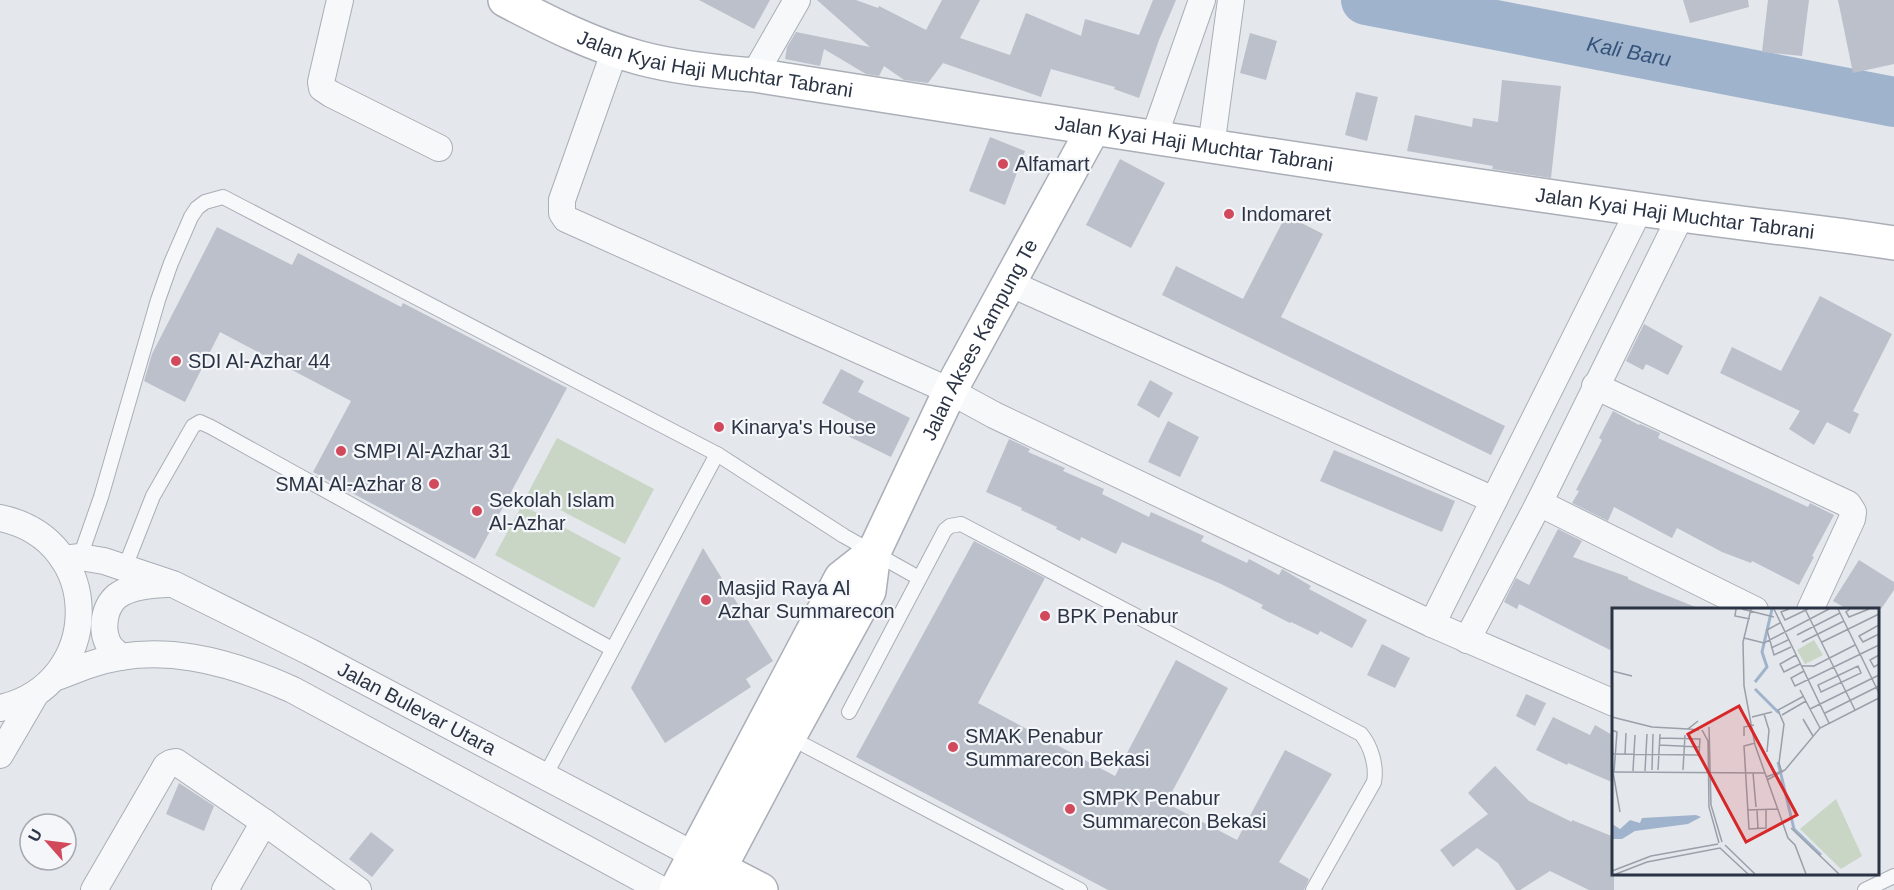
<svg xmlns="http://www.w3.org/2000/svg" width="1894" height="890" font-family="Helvetica,sans-serif">
  <style>
    .garden { fill: #c9d6c5 }
    .lines { fill: none; stroke-linecap: round; stroke-linejoin: round }
    .river { stroke: #9fb4cc; stroke-width: 50 }
    .building { fill: #bbc0ca }
    .lane-casing { stroke: #a9aeb7; stroke-width: 16 }
    .street-casing { stroke: #a9aeb7; stroke-width: 28 }
    .secondary-casing { stroke: #a9aeb7; stroke-width: 36 }
    .lane { stroke: #f7f8fa; stroke-width: 14 }
    .street { stroke: #f7f8fa; stroke-width: 26 }
    .secondary { stroke: #fff; stroke-width: 33 }
    .poi-dot { fill: #d1495b; stroke: #f4f6f9; stroke-width: 2 }
    .labels { text-anchor: middle; dominant-baseline: central; stroke-width: 4.5; stroke-linejoin: round; paint-order: stroke }
    .street-label { font-size: 20px; fill: #2b3445; stroke: #f4f6f9 }
    .poi-label { font-size: 20px; fill: #2b3445; stroke: #f4f6f9; text-anchor: start }
    .water-label { font-size: 21px; font-style: italic; fill: #34527a; stroke: #f4f6f9 }
    .inset-river { fill: none; stroke: #9fb4cc; stroke-width: 3 }
    .inset-road { fill: none; stroke: #9a9fa9; stroke-width: 1.5 }
    .view { fill: #d62828; fill-opacity: 0.15; stroke: #d62828; stroke-width: 3 }
    .inset-edge { fill: none; stroke: #2b3445; stroke-width: 3 }
  </style>
  <rect width="100%" height="100%" fill="#e4e7ec"/>
  <g class="garden">
    <polygon points="557,438 654,489 625,544 528,493"/>
    <polygon points="522,505 621,558 594,608 495,555"/>
  </g>
  <g class="lines">
    <path class="river" id="s1" d="M 1366,0 L 1894,102"/>
  </g>
  <g class="building">
    <polygon points="699,0 770,0 754,29"/>
    <polygon points="817,0 856,0 878,8 879,6 926,30 942,0 980,0 960,38 1010,55 1026,13 1081,36 1085,19 1139,35 1153,0 1176,0 1159,40 1139,98 1114,89 1115,87 1051,69 1041,97 943,63 928,83 904,80 884,66 879,76 866,74 824,49 820,66 785,59 787,47 796,32 870,47"/>
    <polygon points="1683,0 1748,0 1749,7 1690,23"/>
    <polygon points="1768,0 1809,0 1802,56 1762,52"/>
    <polygon points="1838,0 1894,0 1894,64 1853,73"/>
    <polygon points="1250,33 1277,41 1266,80 1240,73"/>
    <polygon points="1502,80 1561,86 1551,178 1492,169 1493,166 1407,151 1415,115 1472,127 1473,118 1498,122"/>
    <polygon points="1356,92 1378,97 1367,141 1345,135"/>
    <polygon points="990,137 1025,151 1005,205 969,191"/>
    <polygon points="1120,159 1165,183 1131,248 1086,225"/>
    <polygon points="1286,215 1323,234 1281,317 1505,426 1491,455 1162,295 1176,266 1243,299"/>
    <polygon points="217,227 292,265 298,253 401,307 403,303 567,388 475,559 313,472 351,401 220,332 185,402 144,381 152,354"/>
    <polygon points="1820,296 1892,334 1853,411 1859,414 1850,434 1827,422 1814,445 1789,429 1800,411 1720,373 1732,347 1781,371"/>
    <polygon points="1644,324 1683,346 1668,375 1646,364 1643,370 1626,361"/>
    <polygon points="841,369 864,381 858,392 910,418 891,457 848,436 856,421 822,403"/>
    <polygon points="1150,380 1173,393 1159,418 1137,405"/>
    <polygon points="1613,411 1639,425 1640,424 1660,433 1658,438 1808,507 1810,503 1834,515 1812,556 1814,557 1799,585 1752,561 1751,563 1722,552 1677,528 1672,538 1614,507 1608,521 1572,503 1579,491 1576,490 1602,440 1599,438"/>
    <polygon points="1168,421 1199,437 1180,477 1148,462"/>
    <polygon points="1009,439 1030,449 1028,452 1065,468 1063,471 1104,489 1102,494 1149,517 1151,512 1204,536 1201,541 1247,563 1249,559 1279,575 1282,569 1311,586 1309,589 1367,620 1352,648 1320,631 1318,635 1291,622 1290,623 1261,608 1263,605 1221,584 1122,542 1116,554 1081,537 1080,541 1056,529 1057,527 1021,510 1022,508 986,492"/>
    <polygon points="1334,450 1455,501 1442,532 1320,481"/>
    <polygon points="1558,529 1582,541 1573,557 1628,577 1628,579 1648,588 1698,608 1698,609 1614,609 1614,652 1519,604 1517,609 1504,602 1516,578 1529,585"/>
    <polygon points="974,541 1045,578 978,703 1115,776 1176,660 1228,688 1166,803 1237,840 1285,750 1332,774 1279,862 1309,879 1304,890 1108,890 856,757"/>
    <polygon points="703,548 773,661 746,679 751,687 665,743 631,688"/>
    <polygon points="1859,560 1894,582 1894,590 1881,609 1847,609 1833,601"/>
    <polygon points="1382,644 1410,658 1395,688 1367,675"/>
    <polygon points="1526,694 1546,703 1535,726 1516,716"/>
    <polygon points="1553,717 1590,735 1595,725 1614,736 1614,783 1568,763 1567,765 1536,750"/>
    <polygon points="1495,766 1529,801 1572,822 1572,820 1614,837 1614,890 1589,890 1550,871 1520,890 1516,890 1498,863 1477,848 1453,867 1440,850 1488,814 1468,793"/>
    <polygon points="179,783 214,806 204,831 166,814"/>
    <polygon points="371,832 394,850 372,877 349,859"/>
  </g>
  <g class="lines">
    <defs>
      <g id="lane">
        <polyline points="80,557 101,497 158,300 171,263 191,217 197,208 205,202 223,197 717,454 844,536 919,578"/>
        <polyline points="125,567 153,496 193,426 200,422 211,427 612,649"/>
        <path d="M 849,712 L 945,530 L 950,526 L 961,524 L 1361,734 C 1371,746 1377,766 1374,782 L 1313,890"/>
        <polyline points="789,737 1080,890"/>
        <polyline points="545,776 717,454"/>
        <polyline points="1865,890 1894,876"/>
      </g>
      <g id="street">
        <polyline points="340,0 321,82 322,88 331,94 439,148"/>
        <polyline points="615,50 562,200 562,213 566,219 950,391 994,415 1432,624 1614,703"/>
        <polyline points="754,75 797,0"/>
        <polyline points="1154,137 1202,0"/>
        <polyline points="1211,147 1231,0"/>
        <polyline points="1009,283 1494,500"/>
        <polyline points="1595,386 1848,504 1853,512 1852,519 1810,610"/>
        <polyline points="1539,503 1755,610"/>
        <path d="M 0,518 C 106,540 104,685 0,708"/>
        <path id="s2" d="M 63,559 L 80,557 L 104,561 L 173,584 L 310,652 L 694,855"/>
        <polyline points="1432,624 1640,208"/>
        <polyline points="1467,640 1539,503 1681,215"/>
        <path d="M 121,657 C 118,654 114,651 111,648 C 100,633 103,608 117,596 C 131,586 151,585 167,584"/>
        <path d="M 54,678 C 66,674 77,669 89,665 C 158,641 229,661 293,690 L 662,890"/>
        <polyline points="0,755 35,695"/>
        <polyline points="94,890 166,766 171,763 176,762 264,822 358,890"/>
        <polyline points="225,890 264,822"/>
      </g>
      <g id="secondary">
        <path id="s3" d="M 505,0 C 549,23 592,45 640,58 C 678,68 716,72 754,75 C 1063,124 1372,172 1682,215 C 1752,225 1823,232 1894,243"/>
        <polyline points="701,859 761,890"/>
        <polyline points="676,890 841,578 874,552"/>
        <path id="s4" d="M 708,890 L 789,737 L 869,591 L 874,552 L 950,391 L 1093,129"/>
      </g>
    </defs>
    <use href="#lane" class="lane-casing"/>
    <use href="#street" class="street-casing"/>
    <use href="#secondary" class="secondary-casing"/>
    <use href="#lane" class="lane"/>
    <use href="#street" class="street"/>
    <use href="#secondary" class="secondary"/>
  </g>
  <g class="poi-dot">
    <circle cx="1003" cy="164" r="6"/>
    <circle cx="1229" cy="214" r="6"/>
    <circle cx="176" cy="361" r="6"/>
    <circle cx="719" cy="427" r="6"/>
    <circle cx="341" cy="451" r="6"/>
    <circle cx="434" cy="484" r="6"/>
    <circle cx="477" cy="511" r="6"/>
    <circle cx="706" cy="600" r="6"/>
    <circle cx="1045" cy="616" r="6"/>
    <circle cx="953" cy="747" r="6"/>
    <circle cx="1070" cy="809" r="6"/>
  </g>
  <g class="labels">
    <g class="street-label">
      <text stroke="none"><textPath href="#s3" startOffset="222">Jalan Kyai Haji Muchtar Tabrani</textPath></text>
      <text stroke="none"><textPath href="#s3" startOffset="708">Jalan Kyai Haji Muchtar Tabrani</textPath></text>
      <text stroke="none"><textPath href="#s3" startOffset="1194">Jalan Kyai Haji Muchtar Tabrani</textPath></text>
      <text stroke="none"><textPath href="#s4" startOffset="616">Jalan Akses Kampung Te</textPath></text>
      <text stroke="none"><textPath href="#s2" startOffset="388">Jalan Bulevar Utara</textPath></text>
    </g>
    <g class="poi-label">
      <text x="1015" y="164">Alfamart</text>
      <text x="1241" y="214">Indomaret</text>
      <text x="188" y="361">SDI Al-Azhar 44</text>
      <text x="731" y="427">Kinarya's House</text>
      <text x="353" y="451">SMPI Al-Azhar 31</text>
      <text x="422" y="484" text-anchor="end">SMAI Al-Azhar 8</text>
      <text x="489" y="500">Sekolah Islam<tspan x="489" dy="23">Al-Azhar</tspan></text>
      <text x="718" y="588">Masjid Raya Al<tspan x="718" dy="23">Azhar Summarecon</tspan></text>
      <text x="1057" y="616">BPK Penabur</text>
      <text x="965" y="736">SMAK Penabur<tspan x="965" dy="23">Summarecon Bekasi</tspan></text>
      <text x="1082" y="798">SMPK Penabur<tspan x="1082" dy="23">Summarecon Bekasi</tspan></text>
    </g>
    <g class="water-label">
      <text stroke="none"><textPath href="#s1" startOffset="268">Kali Baru</textPath></text>
    </g>
  </g>
  <g transform="translate(1612 608)">
    <rect width="267" height="267" fill="#e4e7ec"/>
    <path d="M 224,191 L 250,248 L 229,261 L 188,221 Z" fill="#c9d6c5"/>
    <path d="M 202,32 L 211,47 L 193,56 L 185,42 Z" fill="#c9d6c5"/>
    <path d="M 84,207 L 89,209 L 76,216 L 23,223 L 10,231 L 0,231 L 0,216 L 8,221 L 18,212 L 28,215 L 30,210 Z" fill="#9fb4cc"/>
    <path class="inset-river" d="M 143,74 L 155,59 L 150,44 L 160,1M 143,81 L 167,105M 166,154 L 182,221 L 209,247"/>
    <path class="inset-road" d="M 124,1 L 123,8 L 138,11M 130,1 L 162,9M 139,1 L 131,34 L 132,78 L 143,137 L 176,230 L 183,237 L 194,266M 162,1 L 217,115M 177,1 L 169,4 L 173,12 L 196,1M 193,1 L 243,102M 226,1 L 267,85M 238,1 L 234,4 L 237,9 L 257,1M 168,15 L 155,22 L 162,47 L 179,39M 267,17 L 247,28 L 251,34 L 267,26M 185,27 L 228,5M 132,30 L 152,35 L 217,1M 190,34 L 232,13M 210,34 L 267,6M 159,40 L 176,32M 184,47 L 168,56 L 172,64 L 188,56M 267,47 L 258,52 L 262,59 L 267,56M 189,58 L 202,58 L 243,37M 246,58 L 249,65 L 209,84 L 206,77 ZM 0,63 L 20,68M 192,63 L 179,70 L 183,78 L 267,37M 188,82 L 208,120M 198,101 L 267,67M 213,105 L 267,78M 152,106 L 157,122 L 155,144M 170,107 L 194,93M 0,109 L 40,119 L 76,121M 140,109 L 160,104M 191,111 L 201,128M 86,113 L 76,121 L 87,122M 97,119 L 99,197 L 110,234M 0,122 L 5,124 L 2,164M 90,122 L 96,133 L 97,199 L 107,235M 132,128 L 132,119 L 142,117M 143,135 L 132,138 L 137,221 L 154,220 L 154,202M 47,137 L 88,139M 0,146 L 87,147 L 88,131 L 48,130M 13,146 L 14,125M 40,162 L 41,126M 46,162 L 48,126M 71,162 L 73,127M 173,162 L 208,120 L 267,90M 21,163 L 23,127M 33,163 L 35,126M 0,164 L 153,165M 1,164 L 8,204M 141,165 L 144,199M 170,165 L 167,155 L 172,116 L 166,102 L 192,88M 154,169 L 173,162 L 155,172M 135,202 L 166,201M 145,202 L 146,221M 179,220 L 227,266M 113,237 L 143,266M 0,263 L 39,248 L 106,236M 4,266 L 35,254 L 108,240 L 136,266"/>
    <path class="view" d="M 127,98 L 185,207 L 134,234 L 76,126 Z"/>
    <rect width="267" height="267" class="inset-edge"/>
  </g>
  <g transform="translate(48 842) rotate(298)"><circle r="28" fill="#f4f6f9" stroke="#a4a8b1" stroke-width="1.5"/>
  <path d="M0-4.5L10 22L0 15L-10 22Z" fill="#d1495b"/>
  <text y="-9" font-size="16" font-weight="bold" text-anchor="middle" fill="#2b3445">U</text>
  </g>
</svg>
